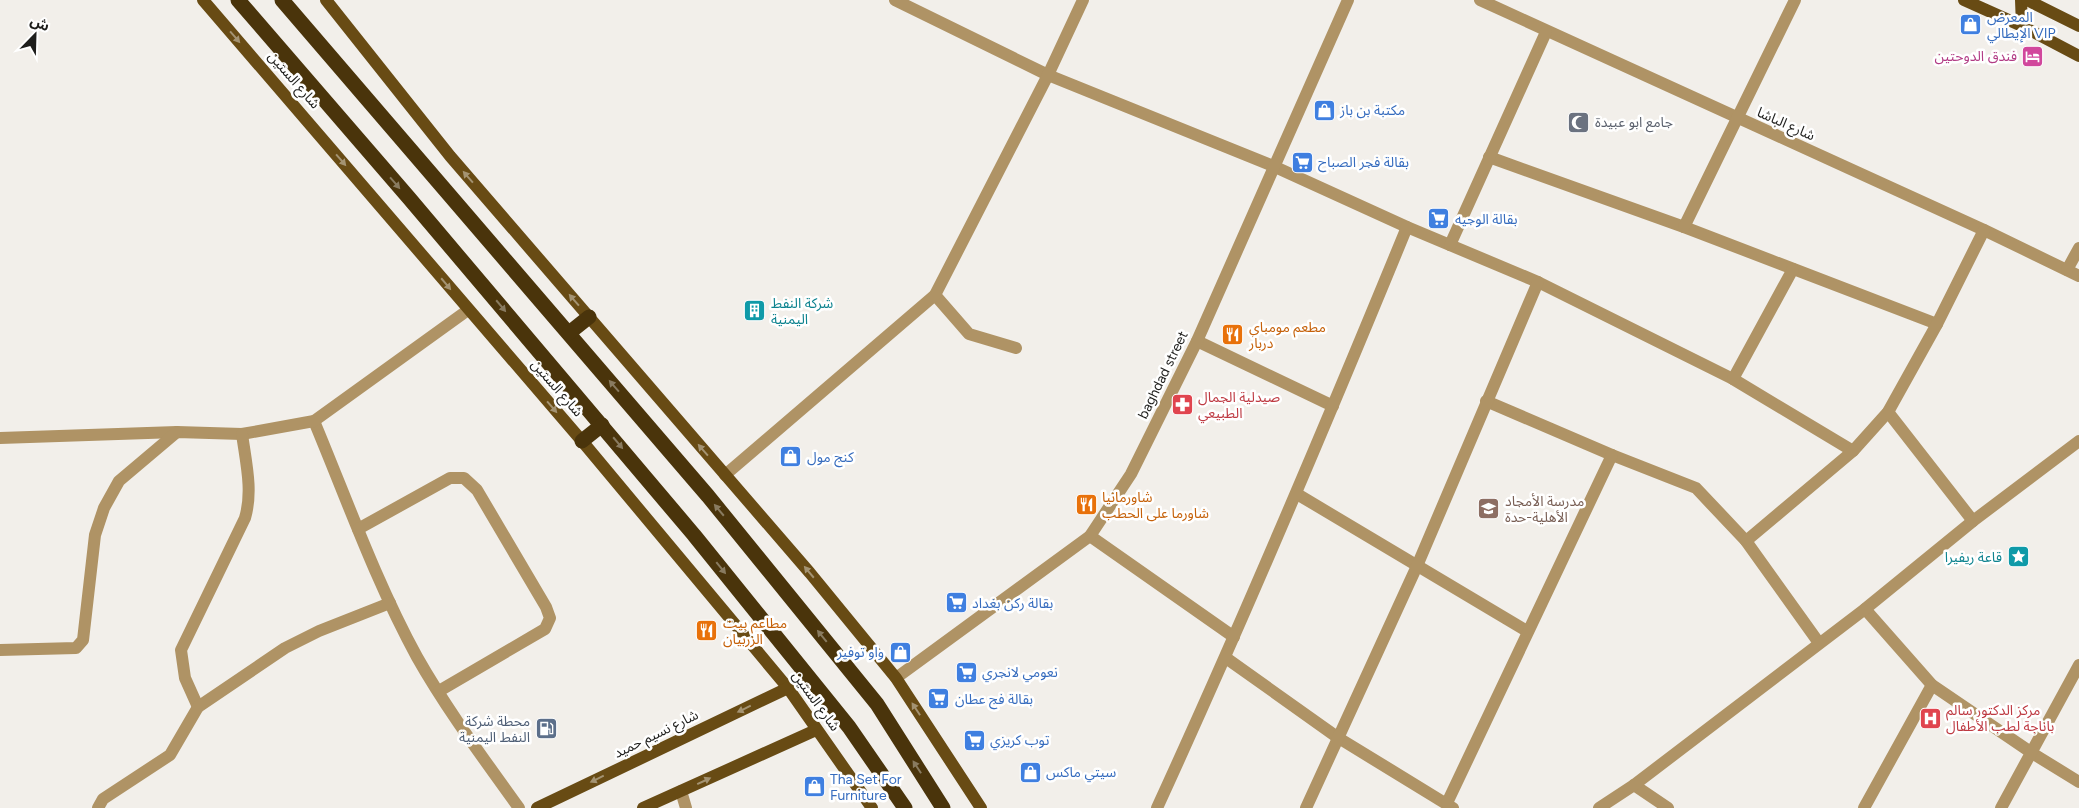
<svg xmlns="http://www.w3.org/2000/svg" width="2079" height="808" font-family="Figtree,'Noto Sans Arabic',sans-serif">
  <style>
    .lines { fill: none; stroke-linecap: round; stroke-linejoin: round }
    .minor { stroke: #af9365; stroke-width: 12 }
    .major { stroke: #684b14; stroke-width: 12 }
    .highway { stroke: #4a340b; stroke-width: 15 }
    .oneway { fill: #a49372 }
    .oneway2 { fill: #897b60 }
    .labels { text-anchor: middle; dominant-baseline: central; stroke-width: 5; stroke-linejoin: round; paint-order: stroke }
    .shop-label { font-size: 14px; fill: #366cbe; stroke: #fff; text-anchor: start }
    .hotel-label { font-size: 14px; fill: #b23c85; stroke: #fff; text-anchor: end }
    .street-label { font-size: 14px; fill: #1e1e1c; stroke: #fff }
    .worship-label { font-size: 14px; fill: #5b616d; stroke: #fff; text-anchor: start }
    .culture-label { font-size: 14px; fill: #0d838f; stroke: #fff; text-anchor: start }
    .food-label { font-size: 14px; fill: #c56008; stroke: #fff; text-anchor: start }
    .health-label { font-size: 14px; fill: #be3a42; stroke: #fff; text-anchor: start }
    .education-label { font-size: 14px; fill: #785e54; stroke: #fff; text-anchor: start }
    .service-label { font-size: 14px; fill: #4e5e75; stroke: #fff; text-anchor: end }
  </style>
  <rect width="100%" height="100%" fill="#f2efea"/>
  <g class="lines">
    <g class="minor">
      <polyline points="895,0 1048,75 1273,166 1407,227 1538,282 1733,379 1853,451"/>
      <polyline points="1480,0 1984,230 2079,276"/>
      <polyline points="1489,157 1684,227 1937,324"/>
      <polyline points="1684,227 1795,0"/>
      <polyline points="1450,245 1546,32"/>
      <polyline points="2067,270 2079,248"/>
      <polyline points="935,295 969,334 1016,348"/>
      <polyline points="1197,341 1333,406"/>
      <polyline points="1733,379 1793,269"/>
      <polyline points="1486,401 1612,455 1696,488 1746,541 1819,643"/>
      <polyline points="1888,412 1973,521"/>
      <path d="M 314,421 C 347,500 376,582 417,657 C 447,710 484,759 519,808"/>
      <polyline points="0,438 177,432 242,434 314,421 468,310"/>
      <polyline points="725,475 935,295 1048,75 1083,0"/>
      <polyline points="1297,494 1527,631"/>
      <polyline points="358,529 450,478 464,478 477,490 546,607 550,618 545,629 439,691"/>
      <polyline points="1090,536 1234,637"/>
      <polyline points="1746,541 1853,451 1888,412 1937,324 1984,230"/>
      <polyline points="1865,609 1932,685 2032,753 2079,782"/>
      <polyline points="0,650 76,648 83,640 95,535 104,508 119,481 177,432"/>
      <polyline points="1226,658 1337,737 1453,808"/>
      <polyline points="896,678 1090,536 1131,474 1197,341 1348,0"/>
      <path d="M 198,707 L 185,678 L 181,650 L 245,518 C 253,491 246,463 242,434"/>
      <polyline points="1634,785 1668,808"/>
      <polyline points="681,791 686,808"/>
      <polyline points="1447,803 1612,455"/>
      <polyline points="98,808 103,799 170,755 198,707 285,648 319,631 390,603"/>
      <path d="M 1157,808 C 1245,616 1327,422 1407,227"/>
      <polyline points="1306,808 1417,566 1538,282"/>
      <polyline points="1599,808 1634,785 1865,609 1973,521 2079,441"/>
      <polyline points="1864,808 1932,685"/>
      <polyline points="2001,808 2079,665"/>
    </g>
    <g class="major">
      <polyline points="203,0 582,441 788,688 872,808"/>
      <polyline points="326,0 450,156 810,573 896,678 981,808"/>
      <polyline points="1964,0 2022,26 2079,56"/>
      <polyline points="2021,0 2022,26"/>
      <polyline points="2027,0 2079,26"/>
      <polyline points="537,808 788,688"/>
      <polyline points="643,808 816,730"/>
    </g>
    <g class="highway">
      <polyline points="238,0 409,198 694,535 849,727 905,808"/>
      <polyline points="282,0 708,496 877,704 943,808"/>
      <polyline points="569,333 589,317"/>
      <polyline points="582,441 602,425"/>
    </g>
  </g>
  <defs><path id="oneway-solid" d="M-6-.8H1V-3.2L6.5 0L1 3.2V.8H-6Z" transform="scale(1.25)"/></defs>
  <g class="oneway">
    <use href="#oneway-solid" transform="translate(235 37) rotate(49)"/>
    <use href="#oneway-solid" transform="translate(341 160) rotate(49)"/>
    <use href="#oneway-solid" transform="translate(468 177) rotate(-131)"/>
    <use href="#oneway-solid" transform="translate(446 284) rotate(50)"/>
    <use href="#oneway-solid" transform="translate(574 300) rotate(-131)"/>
    <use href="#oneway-solid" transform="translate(552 407) rotate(49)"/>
    <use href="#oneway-solid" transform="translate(703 450) rotate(-131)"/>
    <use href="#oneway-solid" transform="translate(809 572) rotate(-130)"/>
    <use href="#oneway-solid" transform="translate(744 709) rotate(154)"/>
    <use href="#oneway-solid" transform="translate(916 709) rotate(-123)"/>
    <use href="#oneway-solid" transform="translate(597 779) rotate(154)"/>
    <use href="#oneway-solid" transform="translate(704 781) rotate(-25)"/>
  </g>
  <g class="oneway2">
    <use href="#oneway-solid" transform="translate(395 183) rotate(49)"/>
    <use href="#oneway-solid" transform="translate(501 306) rotate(50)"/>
    <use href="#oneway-solid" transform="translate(614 386) rotate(-131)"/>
    <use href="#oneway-solid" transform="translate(618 443) rotate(50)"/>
    <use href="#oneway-solid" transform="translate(719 510) rotate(-130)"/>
    <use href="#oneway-solid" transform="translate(721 568) rotate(51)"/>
    <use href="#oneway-solid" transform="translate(822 636) rotate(-129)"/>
    <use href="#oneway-solid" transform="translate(917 767) rotate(-123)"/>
  </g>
  <defs>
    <symbol id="shop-square" viewBox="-11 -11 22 22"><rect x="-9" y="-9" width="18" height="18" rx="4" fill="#3f7fe0" stroke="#fff"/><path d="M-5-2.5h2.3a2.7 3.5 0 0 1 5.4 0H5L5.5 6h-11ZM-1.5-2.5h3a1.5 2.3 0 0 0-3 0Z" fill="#fff"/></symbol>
    <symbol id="hotel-square" viewBox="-11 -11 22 22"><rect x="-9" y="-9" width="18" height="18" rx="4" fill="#d1479c" stroke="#fff"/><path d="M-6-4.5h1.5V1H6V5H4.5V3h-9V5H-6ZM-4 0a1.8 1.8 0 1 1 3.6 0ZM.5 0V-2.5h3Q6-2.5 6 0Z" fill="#fff"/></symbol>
    <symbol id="mosque-square" viewBox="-11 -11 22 22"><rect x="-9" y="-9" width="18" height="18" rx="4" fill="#6b7280" stroke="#fff"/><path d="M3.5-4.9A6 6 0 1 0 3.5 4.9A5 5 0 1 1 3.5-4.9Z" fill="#fff"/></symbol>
    <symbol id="supermarket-square" viewBox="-11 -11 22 22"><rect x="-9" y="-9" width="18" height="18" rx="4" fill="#3f7fe0" stroke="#fff"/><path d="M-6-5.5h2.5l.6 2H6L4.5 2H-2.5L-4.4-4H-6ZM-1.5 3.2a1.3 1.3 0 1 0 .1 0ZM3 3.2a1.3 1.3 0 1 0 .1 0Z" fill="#fff"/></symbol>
    <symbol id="building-square" viewBox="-11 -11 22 22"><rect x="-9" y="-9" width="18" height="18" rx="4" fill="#0f9aa8" stroke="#fff"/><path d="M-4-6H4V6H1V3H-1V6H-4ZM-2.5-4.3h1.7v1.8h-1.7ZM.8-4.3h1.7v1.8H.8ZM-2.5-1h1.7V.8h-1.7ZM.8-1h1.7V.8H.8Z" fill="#fff"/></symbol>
    <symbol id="restaurant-square" viewBox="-11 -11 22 22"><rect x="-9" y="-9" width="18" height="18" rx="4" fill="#e8710a" stroke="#fff"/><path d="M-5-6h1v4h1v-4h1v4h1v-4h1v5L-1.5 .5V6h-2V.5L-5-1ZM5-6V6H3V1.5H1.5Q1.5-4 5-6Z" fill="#fff"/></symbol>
    <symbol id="pharmacy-square" viewBox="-11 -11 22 22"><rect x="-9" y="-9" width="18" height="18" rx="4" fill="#e0444e" stroke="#fff"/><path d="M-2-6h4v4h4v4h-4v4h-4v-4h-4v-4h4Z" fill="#fff"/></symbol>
    <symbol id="school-square" viewBox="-11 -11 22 22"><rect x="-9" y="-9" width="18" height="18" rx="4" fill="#8d6e63" stroke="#fff"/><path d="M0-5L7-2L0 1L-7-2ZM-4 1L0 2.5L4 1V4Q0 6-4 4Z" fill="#fff"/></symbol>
    <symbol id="sight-square" viewBox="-11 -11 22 22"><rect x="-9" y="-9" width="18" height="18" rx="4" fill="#0f9aa8" stroke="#fff"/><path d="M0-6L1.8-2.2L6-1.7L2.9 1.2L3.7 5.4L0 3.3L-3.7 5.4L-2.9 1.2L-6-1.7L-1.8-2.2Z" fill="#fff"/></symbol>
    <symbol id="hospital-square" viewBox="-11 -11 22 22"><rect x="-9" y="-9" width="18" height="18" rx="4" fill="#e0444e" stroke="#fff"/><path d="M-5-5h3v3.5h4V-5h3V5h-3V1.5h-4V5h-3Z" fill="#fff"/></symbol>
    <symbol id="fuel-square" viewBox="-11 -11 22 22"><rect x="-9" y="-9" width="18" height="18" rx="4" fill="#5c6f8a" stroke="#fff"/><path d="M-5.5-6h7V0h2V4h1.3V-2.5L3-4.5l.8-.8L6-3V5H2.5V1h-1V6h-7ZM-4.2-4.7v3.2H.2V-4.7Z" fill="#fff"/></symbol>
  </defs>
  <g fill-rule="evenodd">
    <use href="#shop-square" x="1958" y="12" width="25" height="25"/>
    <use href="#hotel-square" x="2020" y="44" width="25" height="25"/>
    <use href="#shop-square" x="1312" y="98" width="25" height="25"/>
    <use href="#mosque-square" x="1566" y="110" width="25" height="25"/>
    <use href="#supermarket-square" x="1290" y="150" width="25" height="25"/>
    <use href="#supermarket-square" x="1426" y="206" width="25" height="25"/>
    <use href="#building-square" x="742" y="298" width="25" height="25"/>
    <use href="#restaurant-square" x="1220" y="322" width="25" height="25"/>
    <use href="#pharmacy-square" x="1170" y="392" width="25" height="25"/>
    <use href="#shop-square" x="778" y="444" width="25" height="25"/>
    <use href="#restaurant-square" x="1074" y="492" width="25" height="25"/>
    <use href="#school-square" x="1476" y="496" width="25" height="25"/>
    <use href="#sight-square" x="2006" y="544" width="25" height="25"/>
    <use href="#supermarket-square" x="944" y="590" width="25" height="25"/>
    <use href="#restaurant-square" x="694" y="618" width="25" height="25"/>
    <use href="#shop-square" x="888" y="640" width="25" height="25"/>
    <use href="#supermarket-square" x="954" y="660" width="25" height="25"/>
    <use href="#supermarket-square" x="926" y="686" width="25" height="25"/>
    <use href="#hospital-square" x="1918" y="706" width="25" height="25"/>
    <use href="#fuel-square" x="534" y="716" width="25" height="25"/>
    <use href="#supermarket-square" x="962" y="728" width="25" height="25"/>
    <use href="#shop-square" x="1018" y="760" width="25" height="25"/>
    <use href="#shop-square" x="802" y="774" width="25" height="25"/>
  </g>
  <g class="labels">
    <g class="shop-label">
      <text x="1987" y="17">المعرض<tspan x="1987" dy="16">الإيطالي VIP</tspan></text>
      <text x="1340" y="110">مكتبة بن باز</text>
      <text x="1318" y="162">بقالة فجر الصباح</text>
      <text x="1455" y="219">بقالة الوجيه</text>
      <text x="807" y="457">كنج مول</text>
      <text x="972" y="603">بقالة ركن بغداد</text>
      <text x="884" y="652" text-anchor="end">واو توفير</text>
      <text x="982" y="672">نعومي لانجري</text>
      <text x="955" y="699">بقالة فج عطان</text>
      <text x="990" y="740">توب كريزي</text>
      <text x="1046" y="772">سيتي ماكس</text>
      <text x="830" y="779">Tha Set For<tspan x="830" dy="16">Furniture</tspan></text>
    </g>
    <g class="hotel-label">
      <text x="2017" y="56">فندق الدوحتين</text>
    </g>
    <g class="street-label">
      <text transform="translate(294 80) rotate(49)">شارع الستين</text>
      <text transform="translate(1786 124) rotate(24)">شارع الباشا</text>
      <text transform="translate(1163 375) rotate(-64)">baghdad street</text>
      <text transform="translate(557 388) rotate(49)">شارع الستين</text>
      <text transform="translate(816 701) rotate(54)">شارع الستين</text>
      <text transform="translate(656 734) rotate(-26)">شارع نسيم حميد</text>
    </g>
    <g class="worship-label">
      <text x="1595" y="122">جامع ابو عبيدة</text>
    </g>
    <g class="culture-label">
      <text x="771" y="303">شركة النفط<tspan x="771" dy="16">اليمنية</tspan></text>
      <text x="2002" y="557" text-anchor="end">قاعة ريفيرا</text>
    </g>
    <g class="food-label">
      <text x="1249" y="327">مطعم مومباي<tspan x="1249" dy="16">دربار</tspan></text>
      <text x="1102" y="497">شاورمانيا<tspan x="1102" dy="16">شاورما على الحطب</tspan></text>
      <text x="723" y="623">مطاعم بيت<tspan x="723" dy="16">الزربيان</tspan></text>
    </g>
    <g class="health-label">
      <text x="1198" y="397">صيدلية الجمال<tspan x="1198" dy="16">الطبيعي</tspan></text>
      <text x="1946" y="710">مركز الدكتور سالم<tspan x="1946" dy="16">باناجة لطب الأطفال</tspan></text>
    </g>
    <g class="education-label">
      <text x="1505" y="501">مدرسة الأمجاد<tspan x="1505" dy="16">الأهلية-حدة</tspan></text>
    </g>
    <g class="service-label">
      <text x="530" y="721">محطة شركة<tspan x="530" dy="16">النفط اليمنية</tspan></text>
    </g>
  </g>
  <g transform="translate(35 35) rotate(23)" stroke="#ffffff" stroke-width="4" paint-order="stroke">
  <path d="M0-4L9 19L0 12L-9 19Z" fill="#1e1e1c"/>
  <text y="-8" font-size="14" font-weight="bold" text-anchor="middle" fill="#1e1e1c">ش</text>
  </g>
</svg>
